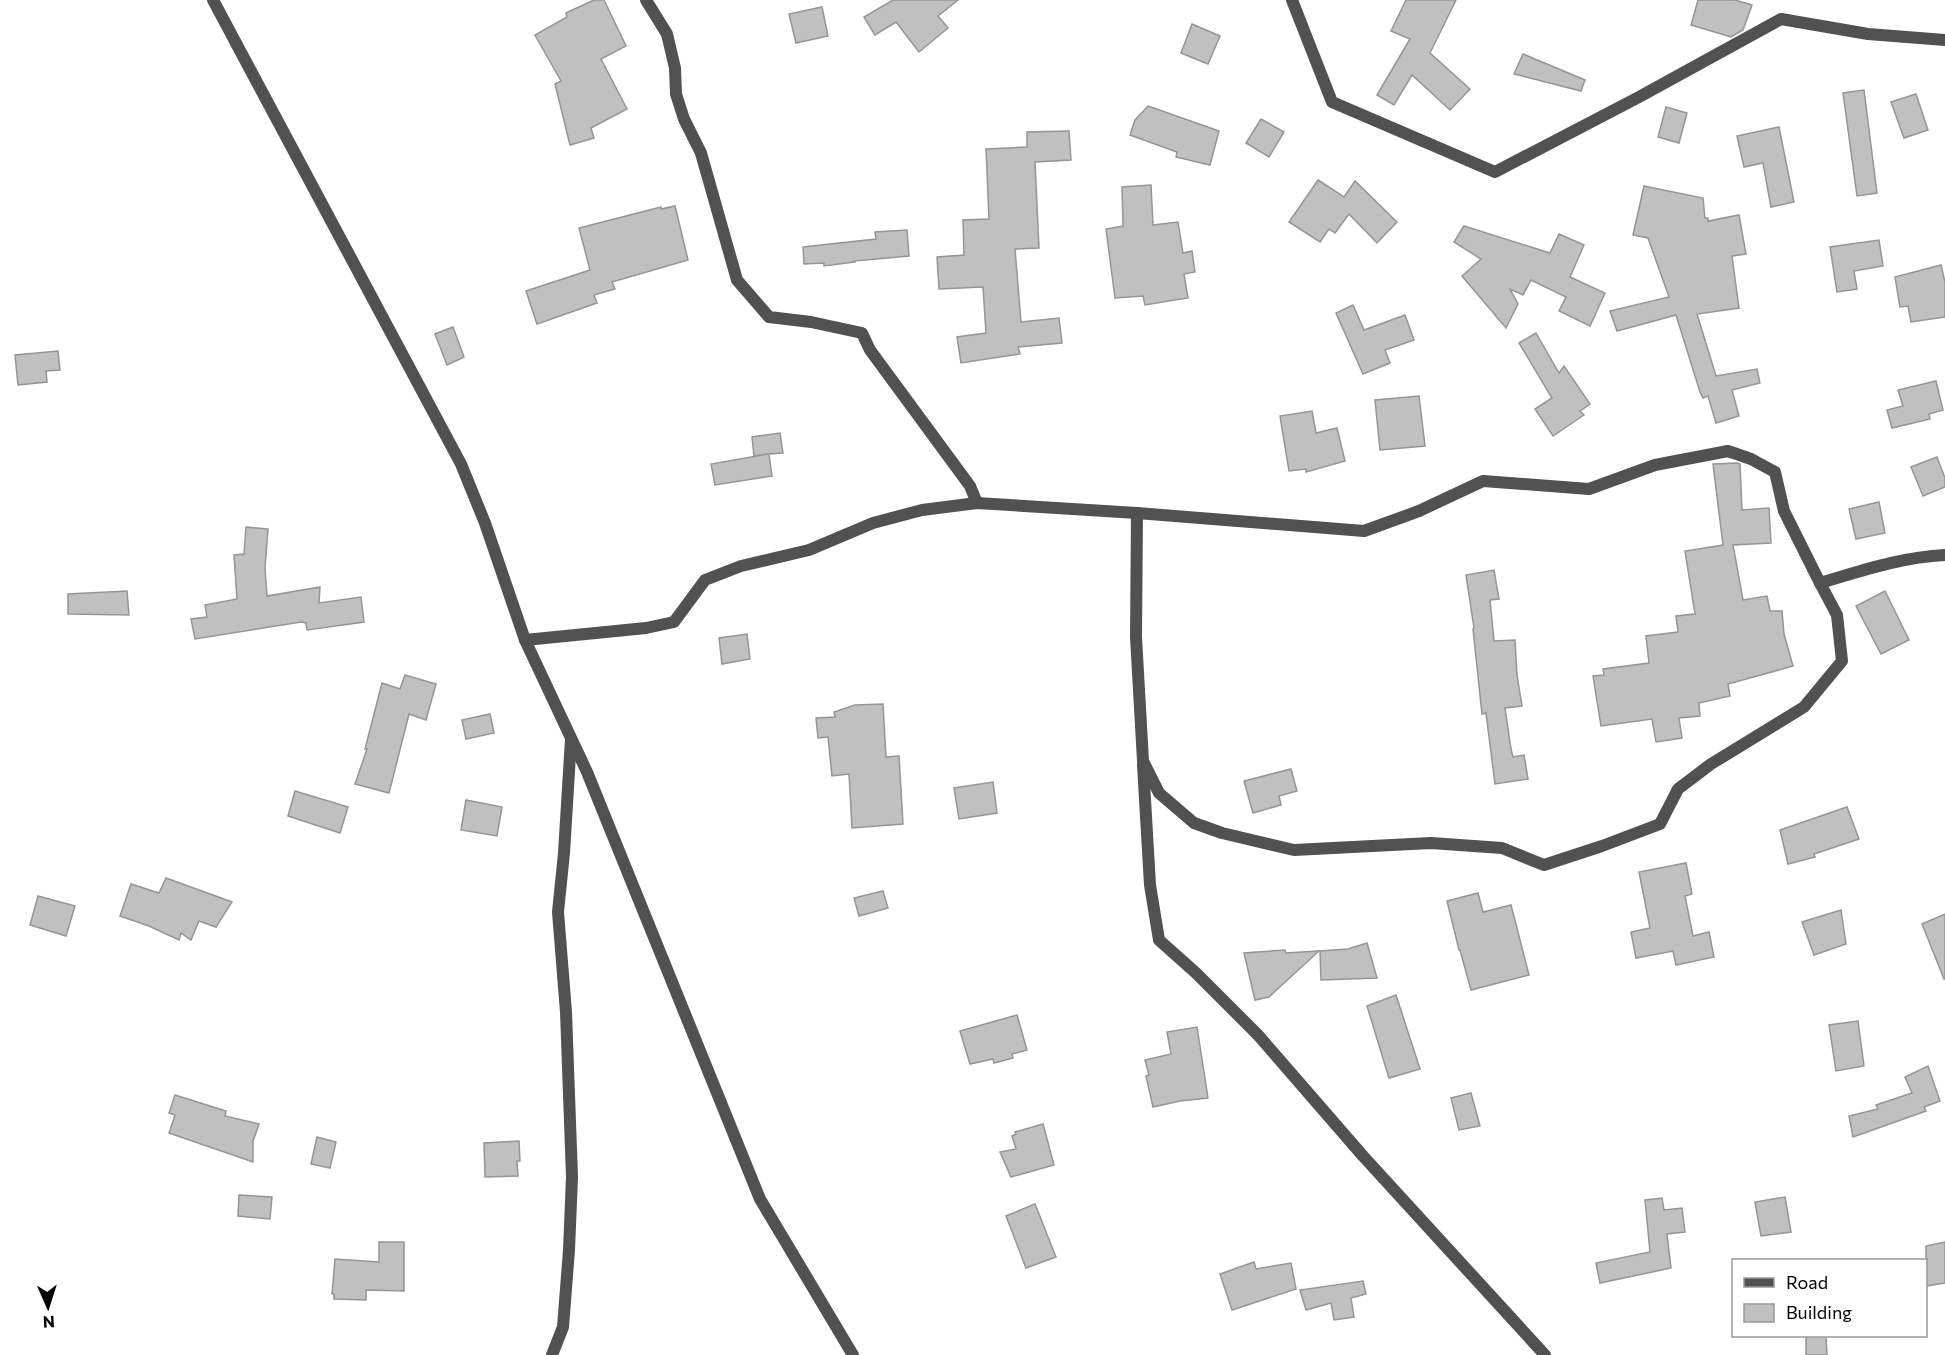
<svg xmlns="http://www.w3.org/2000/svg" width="1945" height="1355" font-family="Commissioner,sans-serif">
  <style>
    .building { fill: #c0c0c0; stroke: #959595; stroke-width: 1.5 }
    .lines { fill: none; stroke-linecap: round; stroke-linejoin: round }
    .minor { stroke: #515151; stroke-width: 12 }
  </style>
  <rect width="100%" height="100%" fill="#fff"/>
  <g class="building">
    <polygon points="594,0 604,0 626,46 601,59 627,109 591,128 594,138 570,145 555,84 561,81 535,35 567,17 566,13"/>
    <polygon points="893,0 958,0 938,16 948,28 919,52 896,22 875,35 864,17"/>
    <polygon points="1406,0 1456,0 1430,53 1470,89 1450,110 1412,75 1394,105 1377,95 1410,39 1391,31"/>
    <polygon points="1698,0 1735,0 1752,5 1743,30 1731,37 1691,25"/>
    <polygon points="822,7 828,36 796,43 789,14"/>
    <polygon points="1192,24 1220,36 1208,64 1181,53"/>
    <polygon points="1523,54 1585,80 1581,91 1514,74"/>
    <polygon points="1864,90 1877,193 1857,196 1843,93"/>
    <polygon points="1916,94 1928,130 1904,138 1891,102"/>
    <polygon points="1148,106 1219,131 1210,165 1176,157 1177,152 1130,135 1135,120"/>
    <polygon points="1666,107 1687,113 1679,143 1658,137"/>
    <polygon points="1261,119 1284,132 1269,157 1246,143"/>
    <polygon points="1779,127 1794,202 1771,207 1763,163 1744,167 1737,136"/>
    <polygon points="1069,131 1071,160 1035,162 1039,248 1015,249 1021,322 1059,318 1062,343 1018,347 1020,354 961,363 957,337 986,333 983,287 939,289 937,257 964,255 963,220 989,219 986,149 1027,147 1027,132"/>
    <polygon points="1318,180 1344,197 1355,181 1397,222 1377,243 1349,214 1335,233 1329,229 1320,242 1289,222"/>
    <polygon points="1151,185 1153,225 1178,222 1183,253 1192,251 1195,272 1184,274 1188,298 1145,305 1143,296 1115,298 1106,229 1123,226 1122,187"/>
    <polygon points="1644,186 1703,198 1705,218 1708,218 1708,221 1739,215 1746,254 1732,256 1739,308 1697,314 1716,376 1757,369 1760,383 1732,390 1739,416 1716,423 1708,396 1703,398 1700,392 1676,315 1617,331 1610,311 1669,297 1648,238 1633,235"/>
    <polygon points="675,206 688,260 612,282 615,289 594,295 597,303 537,324 526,291 590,270 579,228 661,207 661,209"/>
    <polygon points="1464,226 1550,253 1559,234 1584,245 1570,277 1605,293 1590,326 1559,311 1566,297 1531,280 1523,295 1510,289 1518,304 1506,328 1462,276 1481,259 1454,242"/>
    <polygon points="907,230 909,256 854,261 855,262 824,266 824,263 804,264 803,247 876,239 875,232"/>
    <polygon points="1879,240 1883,266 1854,271 1857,289 1837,292 1830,247"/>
    <polygon points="1941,265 1945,282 1945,317 1911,322 1908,306 1900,307 1895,277"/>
    <polygon points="1353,305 1364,330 1405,315 1414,340 1385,350 1390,363 1363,374 1336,313"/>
    <polygon points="453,327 464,357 447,365 435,334"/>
    <polygon points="1536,333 1559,373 1564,366 1590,404 1580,411 1584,415 1553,436 1535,409 1552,398 1519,343"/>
    <polygon points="58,351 60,370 46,371 47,382 18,385 15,355"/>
    <polygon points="1936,381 1943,410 1929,414 1930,419 1892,428 1887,410 1903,406 1898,390"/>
    <polygon points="1419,396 1425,446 1380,450 1375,400"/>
    <polygon points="1312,411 1316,433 1337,428 1345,461 1306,472 1306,469 1289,471 1280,416"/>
    <polygon points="780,433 783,453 769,454 772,476 715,485 711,464 768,454 754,456 752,437"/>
    <polygon points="1937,457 1945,478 1945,487 1923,496 1911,467"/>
    <polygon points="1737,463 1740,464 1742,510 1769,508 1771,543 1733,545 1743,600 1767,596 1770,611 1782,611 1784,634 1793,666 1728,684 1730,696 1699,703 1700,716 1679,718 1682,738 1656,742 1652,719 1601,726 1593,676 1604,675 1603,669 1649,663 1646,636 1678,632 1676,616 1695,614 1685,551 1723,545 1713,464"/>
    <polygon points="1879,502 1885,533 1856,539 1849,509"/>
    <polygon points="246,527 268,529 265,568 267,596 320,587 319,603 361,597 364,622 307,630 306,623 301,622 195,639 191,619 207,617 205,605 237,599 234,555 244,554"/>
    <polygon points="1494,570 1499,599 1490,600 1494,641 1515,640 1517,675 1522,706 1505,708 1511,749 1513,757 1524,755 1528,779 1495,784 1486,713 1482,714 1473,629 1474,628 1466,575"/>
    <polygon points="127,591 129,615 68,614 68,594"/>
    <polygon points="1885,591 1909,640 1881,654 1856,606"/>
    <polygon points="747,634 750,659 722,664 719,638"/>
    <polygon points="405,675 436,684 426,720 409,714 389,793 355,784 367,749 365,749 382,683 400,689"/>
    <polygon points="883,704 886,757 899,756 903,824 852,828 849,774 832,776 828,737 818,738 816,718 835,717 834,712 855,705"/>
    <polygon points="490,714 494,733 466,739 462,720"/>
    <polygon points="1291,769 1297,791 1279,796 1281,805 1253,813 1244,781"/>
    <polygon points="993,782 997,813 959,819 954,788"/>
    <polygon points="295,791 348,807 340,833 288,816"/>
    <polygon points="466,800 502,807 497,836 461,830"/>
    <polygon points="1847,807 1859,839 1814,854 1815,857 1788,864 1780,830"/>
    <polygon points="1686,863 1692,894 1685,896 1693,936 1709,932 1714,957 1676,965 1673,951 1636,958 1631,932 1650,928 1639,872"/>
    <polygon points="166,878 232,902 216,927 199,921 191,940 181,933 179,940 149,926 120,916 131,884 159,893"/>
    <polygon points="883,891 888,908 859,916 854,898"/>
    <polygon points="1478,893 1483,912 1511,905 1529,975 1471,990 1460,950 1459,950 1447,901"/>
    <polygon points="38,896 75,906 66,936 30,925"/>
    <polygon points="1841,910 1846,944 1814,955 1802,922"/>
    <polygon points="1945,914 1945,979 1944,979 1922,924"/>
    <polygon points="1367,943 1377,978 1321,980 1320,951 1348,949"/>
    <polygon points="1285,950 1286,953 1319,951 1269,997 1255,1000 1244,953"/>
    <polygon points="1396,995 1420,1069 1389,1078 1367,1006"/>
    <polygon points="1017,1015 1027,1050 1012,1054 1013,1058 994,1063 993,1059 970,1064 960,1031"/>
    <polygon points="1858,1021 1864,1066 1836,1071 1829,1025"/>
    <polygon points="1197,1027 1208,1098 1180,1101 1153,1107 1146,1076 1149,1075 1145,1060 1171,1054 1167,1032"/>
    <polygon points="1928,1066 1940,1101 1924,1107 1926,1111 1853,1137 1849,1116 1878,1109 1876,1105 1912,1093 1905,1077"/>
    <polygon points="1471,1093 1480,1126 1459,1130 1451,1098"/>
    <polygon points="175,1095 226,1111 225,1116 259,1124 253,1141 253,1162 169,1133 175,1115 169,1113"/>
    <polygon points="1043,1124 1054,1165 1011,1177 1000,1152 1016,1149 1012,1136 1016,1134 1015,1132"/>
    <polygon points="317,1137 336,1142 330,1168 311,1164"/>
    <polygon points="519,1141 520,1161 517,1161 518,1176 485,1177 484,1143"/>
    <polygon points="239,1195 272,1197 270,1219 238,1216"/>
    <polygon points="1785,1197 1791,1232 1761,1236 1755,1202"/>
    <polygon points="1662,1198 1664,1210 1682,1208 1685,1232 1667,1234 1671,1268 1600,1283 1596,1263 1650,1252 1645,1200"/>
    <polygon points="1035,1204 1056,1257 1026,1268 1006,1216"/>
    <polygon points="379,1242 404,1242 404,1291 366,1290 366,1300 334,1299 334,1294 332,1294 335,1259 379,1262"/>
    <polygon points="1945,1242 1945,1283 1926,1286 1926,1246"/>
    <polygon points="1254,1262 1256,1269 1291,1263 1296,1289 1232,1310 1220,1274"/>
    <polygon points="1363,1281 1366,1294 1351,1298 1354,1317 1334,1320 1331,1303 1306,1310 1300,1290"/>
    <polygon points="1806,1335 1826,1335 1827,1355 1806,1355"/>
  </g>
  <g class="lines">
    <g class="minor">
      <polyline points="213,0 461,464 485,523 525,640 587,772 760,1199 853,1355"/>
      <polyline points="646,0 667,34 675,68 676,94 684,119 701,153 737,280 769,317 811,322 862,333 870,350 970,486 977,503"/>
      <polyline points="1292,0 1332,102 1495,172 1639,97 1781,19 1868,34 1945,40"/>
      <path d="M 1137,513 L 1364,531 L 1419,511 L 1483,481 L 1589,489 L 1655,465 L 1728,451 L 1751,459 L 1775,472 L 1784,511 L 1820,583 C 1861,571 1902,557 1945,555"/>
      <polyline points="525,640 646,628 674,622 705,580 741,566 809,550 873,523 922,510 977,503 1137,513 1136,637 1143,761 1159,793 1194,823 1222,833 1294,850 1431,843 1502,848 1544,865 1602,846 1660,824 1678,789 1711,764 1804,707 1842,661 1837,615 1820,583"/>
      <polyline points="1143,765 1150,885 1159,940 1196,973 1258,1035 1363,1156 1545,1355"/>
      <polyline points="552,1355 563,1327 569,1250 572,1177 566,1012 558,912 564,853 571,739"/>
    </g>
  </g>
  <rect x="1732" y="1259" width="195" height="78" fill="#ffffff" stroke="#999999" stroke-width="1.5"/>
  <rect x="1744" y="1278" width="30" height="9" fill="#515151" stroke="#999999" stroke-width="1.5"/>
  <text x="1786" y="1289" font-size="18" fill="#000000">Road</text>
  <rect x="1744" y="1304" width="30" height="18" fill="#c0c0c0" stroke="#999999" stroke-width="1.5"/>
  <text x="1786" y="1319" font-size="18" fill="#000000">Building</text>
  <g transform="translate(48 1307) rotate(177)" stroke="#ffffff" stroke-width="4.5" paint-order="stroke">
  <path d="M0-4.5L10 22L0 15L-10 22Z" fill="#000000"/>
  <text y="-9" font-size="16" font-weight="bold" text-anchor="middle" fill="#000000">N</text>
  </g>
</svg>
